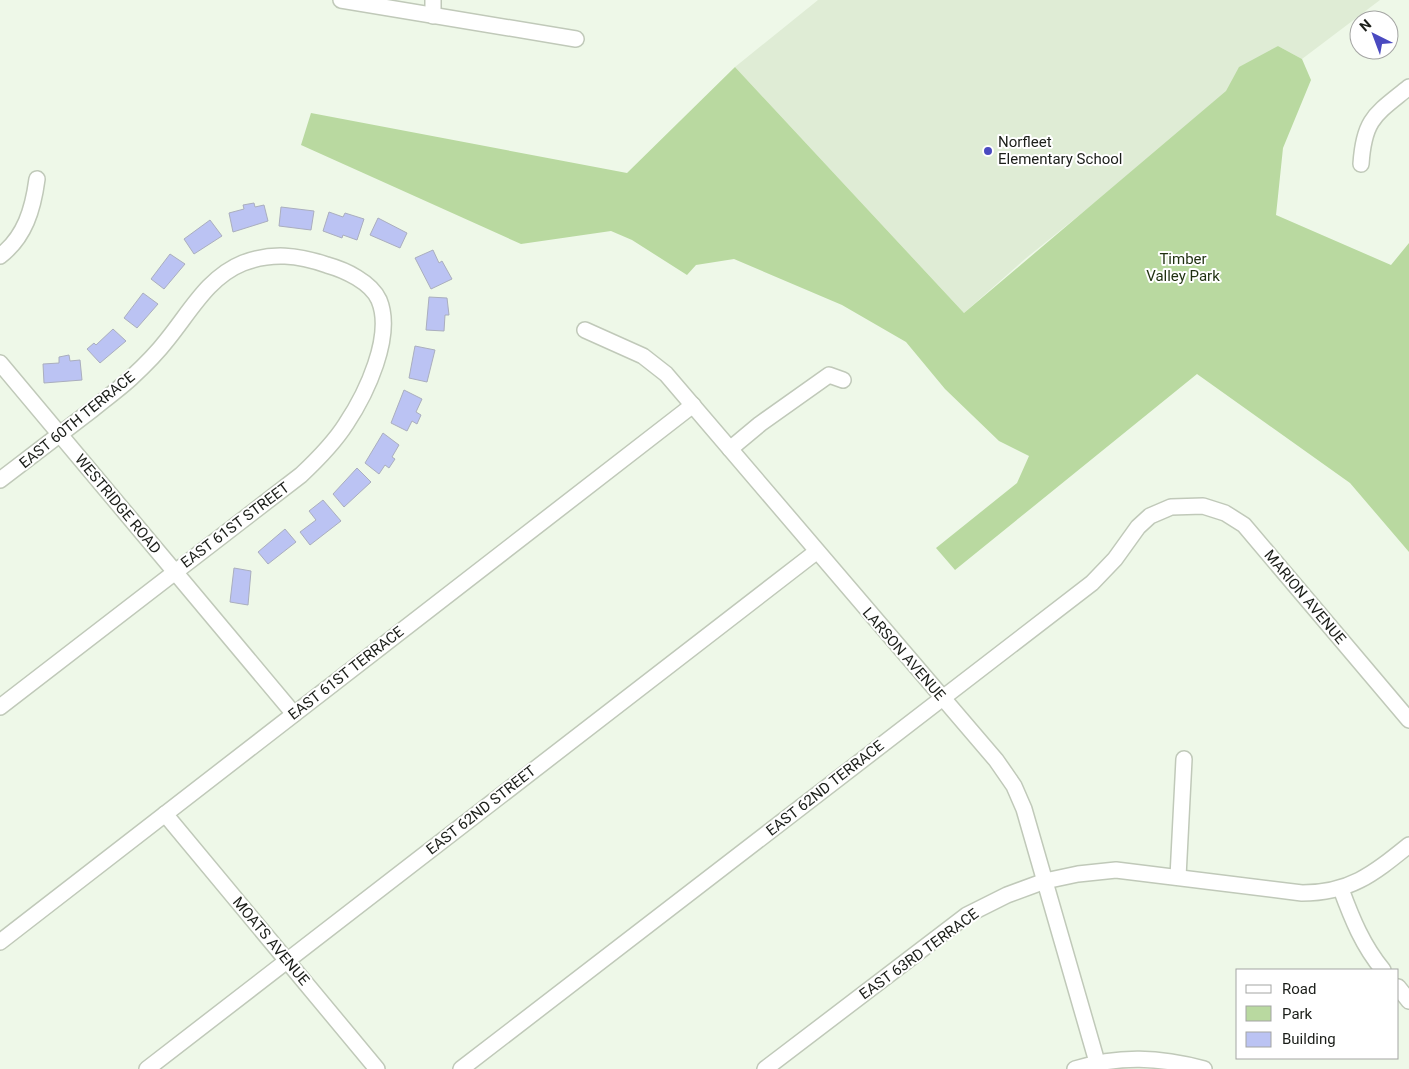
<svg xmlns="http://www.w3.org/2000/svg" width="1409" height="1069" font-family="Roboto,sans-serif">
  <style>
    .built { fill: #dfecd5 }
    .green { fill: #b9d9a0 }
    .building { fill: #bbc3f3; stroke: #aaaebe }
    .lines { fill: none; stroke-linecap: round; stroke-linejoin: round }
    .minor-casing { stroke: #c0c9b9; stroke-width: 18 }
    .minor { stroke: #fff; stroke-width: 15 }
    .poi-dot { fill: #4a4ac0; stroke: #fff; stroke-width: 2 }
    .labels { text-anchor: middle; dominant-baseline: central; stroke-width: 4; stroke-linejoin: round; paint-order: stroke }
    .poi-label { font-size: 15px; fill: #1b1e19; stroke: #fff; text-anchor: start }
    .park-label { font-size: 15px; fill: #1f3010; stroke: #fff }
    .street-label { font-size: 15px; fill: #1b1e19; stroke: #fff }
  </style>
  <rect width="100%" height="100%" fill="#eef8e8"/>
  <polygon class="built" points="818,0 1380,0 1302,59 1278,46 1213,115 1113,188 1025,259 964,313 735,67"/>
  <polygon class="green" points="1278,46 1302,59 1311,80 1283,148 1276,215 1391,265 1409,243 1409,552 1350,483 1197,374 955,570 936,548 1017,483 1029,456 999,441 945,389 906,342 842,305 734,259 696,265 687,275 632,240 611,231 521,244 301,145 311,113 627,173 735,67 964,313 1226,91 1239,67"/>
  <g class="building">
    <polygon points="254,203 255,207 264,205 268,221 233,232 229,213 244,209 243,205"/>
    <polygon points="281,207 314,211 311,230 279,226"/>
    <polygon points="329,212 343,217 345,213 364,219 357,240 343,235 342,238 323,231"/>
    <polygon points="378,218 407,233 400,248 370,235"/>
    <polygon points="210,220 222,236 194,254 184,239"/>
    <polygon points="433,250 439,263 442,261 452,279 431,289 415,258"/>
    <polygon points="170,254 185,264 164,289 151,279"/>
    <polygon points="143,293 158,304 137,328 124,318"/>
    <polygon points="429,297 447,298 449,315 445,315 444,331 426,330"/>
    <polygon points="113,329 126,341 100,363 87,349 94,343 96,345"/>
    <polygon points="415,346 435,350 427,382 409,378"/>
    <polygon points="69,355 70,361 80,360 82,380 44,383 43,364 59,363 59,357"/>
    <polygon points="404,390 422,399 416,412 421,415 417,424 412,421 407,431 391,423"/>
    <polygon points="383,433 399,445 392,457 395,459 389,468 385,465 379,474 365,463"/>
    <polygon points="357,468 371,482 344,507 333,494"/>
    <polygon points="323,500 341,521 310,545 300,532 316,520 309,511"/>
    <polygon points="285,529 296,542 268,564 258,552"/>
    <polygon points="234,568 251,571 248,605 230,602"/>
  </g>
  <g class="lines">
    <defs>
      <g id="minor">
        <polyline points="341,0 576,39"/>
        <polyline points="433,0 433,16"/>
        <path d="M 1361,164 C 1364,118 1376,114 1409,87"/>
        <path d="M 0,256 C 25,237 33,209 37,179"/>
        <polyline points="585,330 643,356 666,374 996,760 1014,786 1024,809 1097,1062"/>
        <polyline points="0,363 294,714"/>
        <polyline points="730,449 760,424 829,375 843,380"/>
        <path d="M 0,480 C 31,456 62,433 93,409 C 105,399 119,389 131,378 C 144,366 157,353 167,340 C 190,312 208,277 243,263 C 272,252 298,255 327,265 C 345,270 371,282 379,300 C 394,336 366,394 346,424 C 334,443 318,459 301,475 L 0,707"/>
        <polyline points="165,814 377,1069"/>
        <polyline points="1178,877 1184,759"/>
        <path d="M 1341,889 C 1352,919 1363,946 1383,970"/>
        <polyline points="0,942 693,405"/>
        <polyline points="1398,987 1409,1001"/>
        <polyline points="147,1069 816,552"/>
        <polyline points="461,1069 1092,583 1115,559 1138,527 1150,516 1171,507 1203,506 1225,513 1244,525 1409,720"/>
        <path d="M 765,1069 L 967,915 L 1007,895 L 1045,881 L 1078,874 L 1116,870 L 1302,893 C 1350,893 1373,874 1409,845"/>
        <path d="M 1075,1069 C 1119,1055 1160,1057 1204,1069"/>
      </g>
    </defs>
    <use href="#minor" class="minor-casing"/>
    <use href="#minor" class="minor"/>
  </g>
  <circle class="poi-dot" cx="988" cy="151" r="5"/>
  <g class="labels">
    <g class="poi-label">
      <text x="998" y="142">Norfleet<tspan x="998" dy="17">Elementary School</tspan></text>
    </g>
    <g class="park-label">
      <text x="1183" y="259">Timber<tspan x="1183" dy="17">Valley Park</tspan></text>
    </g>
    <g class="street-label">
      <text transform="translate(77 420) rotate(-39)">EAST 60TH TERRACE</text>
      <text transform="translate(118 504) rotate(50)">WESTRIDGE ROAD</text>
      <text transform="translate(235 525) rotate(-37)">EAST 61ST STREET</text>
      <text transform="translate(1305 597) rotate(50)">MARION AVENUE</text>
      <text transform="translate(904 654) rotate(49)">LARSON AVENUE</text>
      <text transform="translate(346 673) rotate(-38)">EAST 61ST TERRACE</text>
      <text transform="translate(825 788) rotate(-38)">EAST 62ND TERRACE</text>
      <text transform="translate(481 810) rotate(-38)">EAST 62ND STREET</text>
      <text transform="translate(271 941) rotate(50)">MOATS AVENUE</text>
      <text transform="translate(919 954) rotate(-36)">EAST 63RD TERRACE</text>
    </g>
  </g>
  <rect x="1236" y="969" width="162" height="90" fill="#ffffff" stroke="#a4a5a3"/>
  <rect x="1246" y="985" width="25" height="8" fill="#ffffff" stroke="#a4a5a3"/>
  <text x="1282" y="994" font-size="15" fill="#1b1e19">Road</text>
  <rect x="1246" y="1006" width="25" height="15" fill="#b9d9a0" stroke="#a4a5a3"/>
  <text x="1282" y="1019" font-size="15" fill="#1b1e19">Park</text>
  <rect x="1246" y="1032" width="25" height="15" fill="#bbc3f3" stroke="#a4a5a3"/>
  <text x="1282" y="1044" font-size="15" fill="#1b1e19">Building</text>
  <g transform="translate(1374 35) rotate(318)"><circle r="24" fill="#ffffff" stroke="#a4a5a3"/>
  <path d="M0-4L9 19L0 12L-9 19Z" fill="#4a4ac0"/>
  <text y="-8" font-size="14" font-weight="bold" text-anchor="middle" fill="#1b1e19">N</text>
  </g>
</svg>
